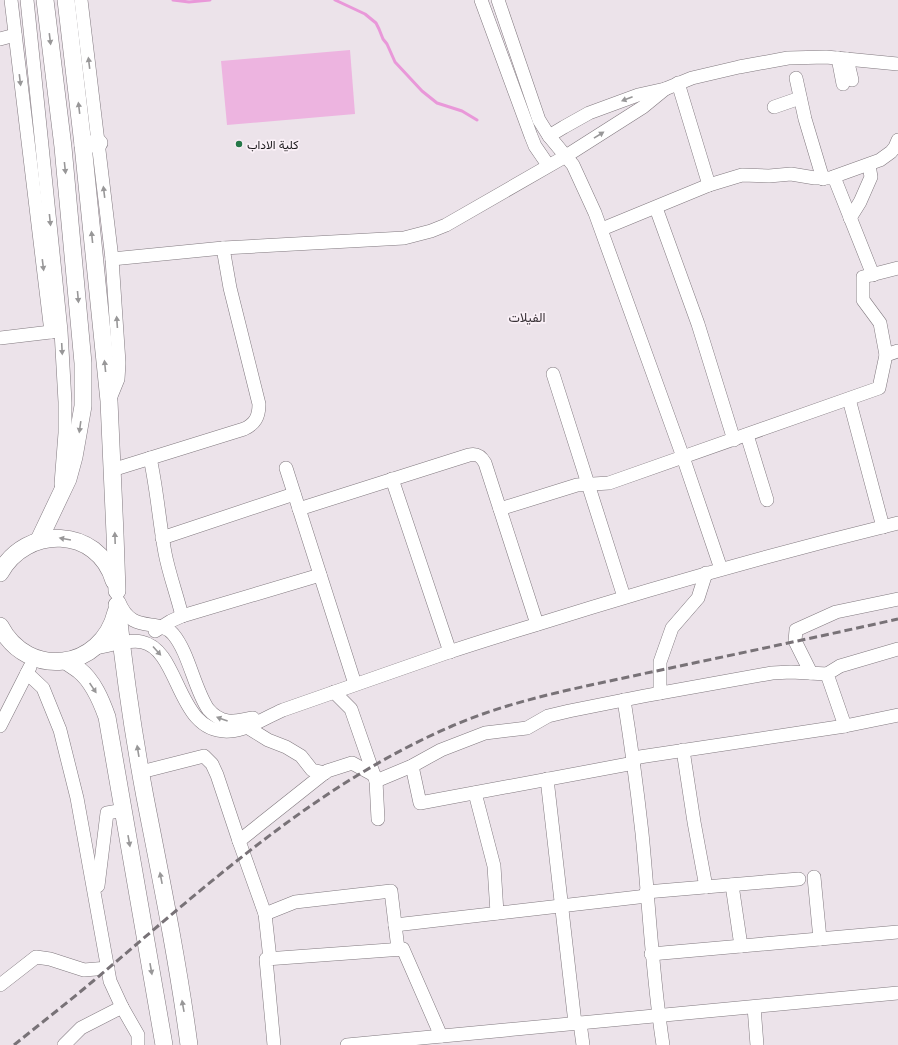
<svg xmlns="http://www.w3.org/2000/svg" width="898" height="1045" font-family="'Noto Sans',Vazirmatn,sans-serif">
  <style>
    .green { fill: #edb4e0 }
    .lines { fill: none; stroke-linecap: round; stroke-linejoin: round }
    .stream { stroke: #e998d9; stroke-width: 3 }
    .minor-casing { stroke: #81797f; stroke-width: 14 }
    .major-casing { stroke: #81797f; stroke-width: 18 }
    .minor { stroke: #fff; stroke-width: 13 }
    .major { stroke: #fff; stroke-width: 17 }
    .rail { stroke: #787277; stroke-width: 3; stroke-dasharray: 8 4; stroke-linecap: butt }
    .oneway { fill: #989798 }
    .poi-dot { fill: #257748; stroke: #faf0f7; stroke-width: 1.5 }
    .labels { text-anchor: middle; dominant-baseline: central; stroke-width: 3.5; stroke-linejoin: round; paint-order: stroke }
    .poi-label { font-size: 12px; fill: #1b181b; stroke: #faf0f7; text-anchor: start }
    .neighbourhood-label { font-size: 13px; fill: #393237; stroke: #faf0f7 }
  </style>
  <rect width="100%" height="100%" fill="#ece3ea"/>
  <polygon class="green" points="350,50 355,114 227,125 221,61"/>
  <g class="lines">
    <g class="stream">
      <polyline points="173,0 189,2 210,0"/>
      <polyline points="335,0 365,14 376,23 379,29 383,39 387,44 395,62 422,91 437,103 462,111 477,120"/>
    </g>
    <defs>
      <g id="minor">
        <polyline points="11,0 51,332"/>
        <polyline points="27,0 61,331 65,402 65,433 61,484"/>
        <polyline points="81,0 112,259 119,363 118,379 109,401"/>
        <polyline points="481,0 531,136 535,146 548,165"/>
        <polyline points="498,0 539,120 549,136 573,165 595,213 683,457 721,569"/>
        <polyline points="0,39 15,35"/>
        <polyline points="838,58 843,84"/>
        <polyline points="847,59 852,80"/>
        <polyline points="796,78 805,119 823,179"/>
        <polyline points="678,83 709,185"/>
        <polyline points="774,107 800,98"/>
        <polyline points="549,136 564,127 589,113 638,95 665,89 692,78 739,67 788,58 826,57 898,64"/>
        <polyline points="834,177 873,275"/>
        <polyline points="656,208 698,324 734,440"/>
        <polyline points="850,218 860,202 871,177 869,165"/>
        <polyline points="602,229 709,185 742,175 769,176 791,174 815,178 830,178 880,160 891,152 895,147 898,140"/>
        <polyline points="112,259 223,248 404,238 431,231 446,225 566,156 643,107 665,89"/>
        <polyline points="0,338 59,331"/>
        <polyline points="886,355 880,323 863,300 863,277 898,268"/>
        <polyline points="553,374 624,597"/>
        <polyline points="849,399 883,527"/>
        <polyline points="747,435 767,500"/>
        <path d="M 150,458 C 157,489 159,521 165,553 C 169,574 177,595 182,616"/>
        <polyline points="286,468 355,684"/>
        <path d="M 112,470 L 244,429 C 255,424 259,417 259,404 L 230,288 L 223,248"/>
        <polyline points="392,479 450,652"/>
        <path d="M 299,509 L 469,455 C 477,453 481,456 485,463 L 537,624"/>
        <polyline points="500,509 577,485 609,483 879,388 886,355 898,351"/>
        <polyline points="162,538 294,494"/>
        <path d="M 119,602 C 132,635 158,617 173,634 C 189,653 194,688 208,709 C 213,715 221,720 228,721 C 236,722 245,719 253,718"/>
        <polyline points="155,631 171,621 182,616 320,575"/>
        <path d="M 94,648 C 108,646 129,639 142,642 C 181,650 176,735 230,731 C 248,730 266,717 283,710 C 337,691 392,672 446,653 C 476,643 505,634 535,625 C 655,587 776,553 898,523"/>
        <polyline points="27,673 43,688 60,730 77,798 110,981 122,1007"/>
        <polyline points="811,673 795,641 796,630 836,612 898,599"/>
        <polyline points="334,692 351,709 376,781 378,819"/>
        <polyline points="660,693 660,662 672,628 698,598 706,573"/>
        <path d="M 624,700 C 631,744 637,788 642,833 C 649,904 652,974 663,1045"/>
        <polyline points="0,726 30,667"/>
        <polyline points="845,726 827,674 840,666 898,649"/>
        <polyline points="247,727 268,740 286,747 301,756 312,770 325,773"/>
        <polyline points="683,750 694,822 706,887"/>
        <polyline points="633,758 845,726 898,715"/>
        <polyline points="412,766 420,803 634,763"/>
        <polyline points="141,772 204,756 212,764 217,775 239,841"/>
        <polyline points="547,779 575,1023"/>
        <polyline points="376,781 412,766 441,750 485,733 527,728 548,716 569,711 644,696 772,673 791,672 827,674"/>
        <polyline points="475,793 494,866 497,913"/>
        <polyline points="814,877 820,939"/>
        <polyline points="732,885 741,946"/>
        <polyline points="98,886 107,813 124,810"/>
        <polyline points="646,892 799,879"/>
        <polyline points="265,914 295,902 391,891 398,949"/>
        <polyline points="395,925 647,896"/>
        <polyline points="651,954 898,932"/>
        <polyline points="270,959 265,914 239,841 327,771 352,763 374,775"/>
        <polyline points="0,985 36,957 50,959 84,970 108,968"/>
        <polyline points="754,1007 757,1045"/>
        <polyline points="580,1023 583,1045"/>
        <polyline points="64,1045 81,1028 122,1007 138,1035 138,1045"/>
        <polyline points="274,1045 266,959 403,949 441,1036"/>
        <polyline points="347,1045 898,993"/>
      </g>
      <g id="major">
        <polyline points="66,0 83,145 109,401 115,534 117,591"/>
        <polyline points="83,145 99,143"/>
        <polyline points="39,540 68,479 74,457 83,406 83,363 63,147 45,0"/>
        <path d="M 0,573 C 26,525 98,526 114,581"/>
        <path d="M 117,605 C 124,669 133,733 145,797 C 161,879 178,962 189,1045"/>
        <path d="M 0,626 C 28,680 102,670 116,612"/>
        <path d="M 66,661 C 70,664 75,667 79,670 C 93,681 101,700 107,717 L 164,1045"/>
      </g>
    </defs>
    <use href="#minor" class="minor-casing"/>
    <use href="#major" class="major-casing"/>
    <use href="#minor" class="minor"/>
    <use href="#major" class="major"/>
    <path class="rail" d="M 14,1045 C 40,1024 67,1003 92,982 C 205,887 315,785 452,726 C 512,700 578,688 642,674 C 727,656 813,638 898,619"/>
  </g>
  <defs><path id="oneway-solid" d="M-6-.8H1V-3.2L6.5 0L1 3.2V.8H-6Z"/></defs>
  <g class="oneway">
    <use href="#oneway-solid" transform="translate(50 39) rotate(83)"/>
    <use href="#oneway-solid" transform="translate(89 63) rotate(-97)"/>
    <use href="#oneway-solid" transform="translate(20 80) rotate(83)"/>
    <use href="#oneway-solid" transform="translate(627 99) rotate(159)"/>
    <use href="#oneway-solid" transform="translate(79 108) rotate(-97)"/>
    <use href="#oneway-solid" transform="translate(599 135) rotate(-32)"/>
    <use href="#oneway-solid" transform="translate(65 168) rotate(84)"/>
    <use href="#oneway-solid" transform="translate(104 192) rotate(-97)"/>
    <use href="#oneway-solid" transform="translate(50 220) rotate(84)"/>
    <use href="#oneway-solid" transform="translate(92 237) rotate(-96)"/>
    <use href="#oneway-solid" transform="translate(43 265) rotate(83)"/>
    <use href="#oneway-solid" transform="translate(78 297) rotate(85)"/>
    <use href="#oneway-solid" transform="translate(117 322) rotate(-94)"/>
    <use href="#oneway-solid" transform="translate(62 349) rotate(87)"/>
    <use href="#oneway-solid" transform="translate(105 366) rotate(-96)"/>
    <use href="#oneway-solid" transform="translate(80 427) rotate(98)"/>
    <use href="#oneway-solid" transform="translate(115 538) rotate(-92)"/>
    <use href="#oneway-solid" transform="translate(65 539) rotate(-170)"/>
    <use href="#oneway-solid" transform="translate(157 651) rotate(48)"/>
    <use href="#oneway-solid" transform="translate(93 688) rotate(56)"/>
    <use href="#oneway-solid" transform="translate(222 719) rotate(-160)"/>
    <use href="#oneway-solid" transform="translate(138 751) rotate(-99)"/>
    <use href="#oneway-solid" transform="translate(129 841) rotate(80)"/>
    <use href="#oneway-solid" transform="translate(161 878) rotate(-101)"/>
    <use href="#oneway-solid" transform="translate(151 969) rotate(80)"/>
    <use href="#oneway-solid" transform="translate(183 1006) rotate(-100)"/>
  </g>
  <circle class="poi-dot" cx="239" cy="144" r="4"/>
  <g class="labels">
    <g class="poi-label">
      <text x="247" y="144">كلية الاداب</text>
    </g>
    <g class="neighbourhood-label">
      <text x="527" y="317">الفيلات</text>
    </g>
  </g>
</svg>
